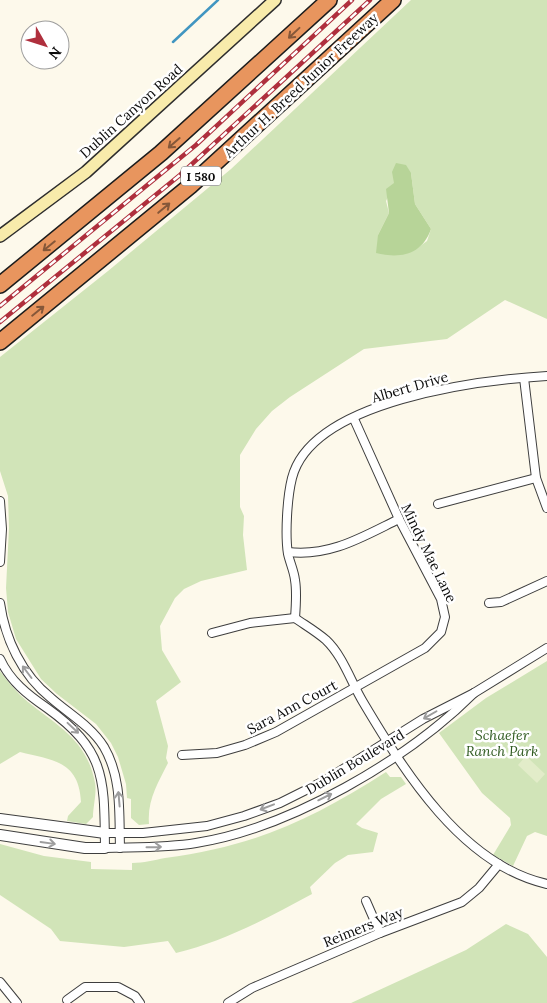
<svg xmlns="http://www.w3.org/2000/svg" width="547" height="1003" font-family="Lora,serif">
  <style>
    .green { fill: #d1e4b8; fill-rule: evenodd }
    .forest { fill: #b7d498 }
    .pitch { fill: #e2ecc9 }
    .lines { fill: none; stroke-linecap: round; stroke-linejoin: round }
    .stream { stroke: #4196c1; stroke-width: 2.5 }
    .minor-casing { stroke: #3e3e3e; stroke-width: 10 }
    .tertiary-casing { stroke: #3e3e3e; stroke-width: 12 }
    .secondary-casing { stroke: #2d2d2d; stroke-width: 14 }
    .motorway-casing { stroke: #1c1c1c; stroke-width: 18 }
    .minor { stroke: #fff; stroke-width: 8 }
    .tertiary { stroke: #fff; stroke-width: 10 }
    .secondary { stroke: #f8ebab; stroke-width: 11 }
    .motorway { stroke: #e8955e; stroke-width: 15 }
    .rail-casing { stroke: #af2f3d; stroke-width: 4.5 }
    .rail { stroke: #fff; stroke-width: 2.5; stroke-dasharray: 8; stroke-linecap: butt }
    .oneway { stroke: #855739 }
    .oneway2 { stroke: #9d9d9d }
    .labels { text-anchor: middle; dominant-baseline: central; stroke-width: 5; stroke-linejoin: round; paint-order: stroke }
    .shield { fill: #fff; stroke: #545454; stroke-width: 1 }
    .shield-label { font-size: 12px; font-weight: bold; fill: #0b0b0b }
    .street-label { font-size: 14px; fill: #0b0b0b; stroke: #fff }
    .park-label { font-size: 14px; font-style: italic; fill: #315c22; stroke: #fff }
  </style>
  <rect width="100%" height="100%" fill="#fdf9eb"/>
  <g class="green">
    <path d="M 411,0 L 547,0 L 547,319 L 505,300 L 447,339 L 364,349 L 290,397 L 272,411 L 256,429 L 240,455 L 240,507 L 244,516 L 243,535 L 247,570 L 201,581 L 184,589 L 175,598 L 160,626 L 162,650 L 181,682 L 156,701 L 168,746 L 166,758 L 168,763 C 158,783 147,800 149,824 L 139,825 L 131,818 L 131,799 L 127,798 L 126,784 L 118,757 L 111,743 L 96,724 L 57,694 L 41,679 L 16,639 L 8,612 L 6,588 L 9,528 L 8,496 L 0,471 L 0,357 L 108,271 L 231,169 ZM 411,173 L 415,204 L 431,229 L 427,241 L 416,249 L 378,235 L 389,213 L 386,201 L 395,183 Z"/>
    <polygon points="547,661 547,836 535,832 527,836 513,866 493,855 511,825 510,818 482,793 439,733 486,698"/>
    <path d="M 0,671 C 8,682 17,693 28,702 C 59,727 87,740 95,783 C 97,792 93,807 93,817 L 86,824 L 67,821 L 68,816 L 81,802 C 79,761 53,760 20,752 L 0,764 Z"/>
    <path d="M 386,772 L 390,777 L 401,777 L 406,784 L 381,799 L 356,824 L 362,828 L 378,833 L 373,852 L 348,855 L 335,863 L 310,887 L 312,894 C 268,918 225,941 176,953 L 168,941 L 124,947 L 60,941 L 51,929 L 0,895 L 0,844 L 44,856 L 91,862 L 91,869 L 132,870 L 132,863 C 144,863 154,860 165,858 C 255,846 311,820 386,772 Z"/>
    <polygon points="506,924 528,934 547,957 547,1003 351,1003 466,950"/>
  </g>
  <path class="forest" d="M 396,163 L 406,165 L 411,173 L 415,204 L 431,229 C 422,255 400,259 376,253 L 378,235 L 389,213 L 386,189 L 394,183 L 392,172 Z"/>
  <polygon class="pitch" points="526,756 545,774 537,783 518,765"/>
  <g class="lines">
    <polyline class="stream" points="173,42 218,0"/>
    <defs>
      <g id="minor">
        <polyline points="524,378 536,478 547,508"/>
        <polyline points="0,501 2,529 0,562"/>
        <polyline points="438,504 536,478"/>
        <path d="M 288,552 C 330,557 362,537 399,519"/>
        <path d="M 0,603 C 5,639 22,675 51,698 C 69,714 91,726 104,747 C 122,778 119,813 120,848"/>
        <polyline points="489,603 501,602 547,581"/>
        <path d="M 295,618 C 296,605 297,592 295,580 C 294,571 290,563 288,554 C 285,535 287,498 292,478 C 312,400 480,380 547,376"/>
        <path d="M 295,618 C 305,625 317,632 326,640 C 343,656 351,682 363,702 C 404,771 462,865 547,884"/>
        <polyline points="212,633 250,623 295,618"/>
        <path d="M 0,659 C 10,681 28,695 47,708 C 107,751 104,780 105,848 C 136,847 166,848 196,843 C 290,828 407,760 474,693"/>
        <polyline points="182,755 217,753 245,745 276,732 425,648 441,632 445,617 441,599 399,519 354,419"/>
        <polyline points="105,833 143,833 207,826 244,816 280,803 324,781 423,719 474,693 547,648"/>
        <polyline points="366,901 380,933"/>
        <polyline points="0,982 17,1003"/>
        <polyline points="67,1000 85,987 118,987 135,996 140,1003"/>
        <polyline points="228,1003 252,988 380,933 462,902 479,888 499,864"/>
      </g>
      <g id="tertiary">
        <polyline points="0,819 105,833"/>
        <polyline points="0,835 85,848 105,848"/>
      </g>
      <polyline id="secondary" points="0,236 86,172 275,0"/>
      <g id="motorway">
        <polyline points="0,285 161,153 329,0"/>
        <polyline points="0,342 190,186 393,0"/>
      </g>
    </defs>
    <use href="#minor" class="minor-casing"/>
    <use href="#tertiary" class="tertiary-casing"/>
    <use href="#secondary" class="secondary-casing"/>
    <use href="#motorway" class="motorway-casing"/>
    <use href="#minor" class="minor"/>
    <use href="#tertiary" class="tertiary"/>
    <use href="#secondary" class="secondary"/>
    <use href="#motorway" class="motorway"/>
    <defs>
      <g id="rail">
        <polyline points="0,306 196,145 352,0"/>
        <polyline points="0,322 180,175 370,0"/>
      </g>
    </defs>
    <use href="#rail" class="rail-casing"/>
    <use href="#rail" class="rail"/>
  </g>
  <defs><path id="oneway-shaft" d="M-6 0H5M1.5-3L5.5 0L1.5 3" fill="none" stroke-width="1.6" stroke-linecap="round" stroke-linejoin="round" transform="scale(1.25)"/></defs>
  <g class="oneway">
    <use href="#oneway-shaft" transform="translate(294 33) rotate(137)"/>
    <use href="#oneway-shaft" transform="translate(174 143) rotate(139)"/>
    <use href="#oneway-shaft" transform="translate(164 208) rotate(-40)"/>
    <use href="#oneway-shaft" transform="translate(49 246) rotate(141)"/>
    <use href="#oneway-shaft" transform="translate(38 311) rotate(-39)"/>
  </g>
  <g class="oneway2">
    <use href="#oneway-shaft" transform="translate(27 672) rotate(-127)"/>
    <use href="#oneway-shaft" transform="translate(430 715) rotate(150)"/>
    <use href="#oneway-shaft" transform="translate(73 728) rotate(43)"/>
    <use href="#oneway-shaft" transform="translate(325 797) rotate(-26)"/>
    <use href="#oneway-shaft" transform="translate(119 799) rotate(-95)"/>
    <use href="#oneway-shaft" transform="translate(267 807) rotate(159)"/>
    <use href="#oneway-shaft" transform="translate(48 843) rotate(8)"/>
    <use href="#oneway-shaft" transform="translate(154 847) rotate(-1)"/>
  </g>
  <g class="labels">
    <rect class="shield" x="181" y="166.5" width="40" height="19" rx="4"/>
    <g class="shield-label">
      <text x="201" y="176">I 580</text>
    </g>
    <g class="street-label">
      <text transform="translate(301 85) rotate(-43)">Arthur H. Breed Junior Freeway</text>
      <text transform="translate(131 111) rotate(-42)">Dublin Canyon Road</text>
      <text transform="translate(410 387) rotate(-16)">Albert Drive</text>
      <text transform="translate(429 553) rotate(64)">Mindy Mae Lane</text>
      <text transform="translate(292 707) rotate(-28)">Sara Ann Court</text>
      <text transform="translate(355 762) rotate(-31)">Dublin Boulevard</text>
      <text transform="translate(363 927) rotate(-22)">Reimers Way</text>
    </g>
    <g class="park-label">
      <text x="502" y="735">Schaefer<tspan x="502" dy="16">Ranch Park</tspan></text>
    </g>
  </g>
  <g transform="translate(45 45) rotate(129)"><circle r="24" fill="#ffffff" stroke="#9d9d9d"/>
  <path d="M0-4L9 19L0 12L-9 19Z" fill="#af2f3d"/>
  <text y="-8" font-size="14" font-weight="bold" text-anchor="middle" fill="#0b0b0b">N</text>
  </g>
</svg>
